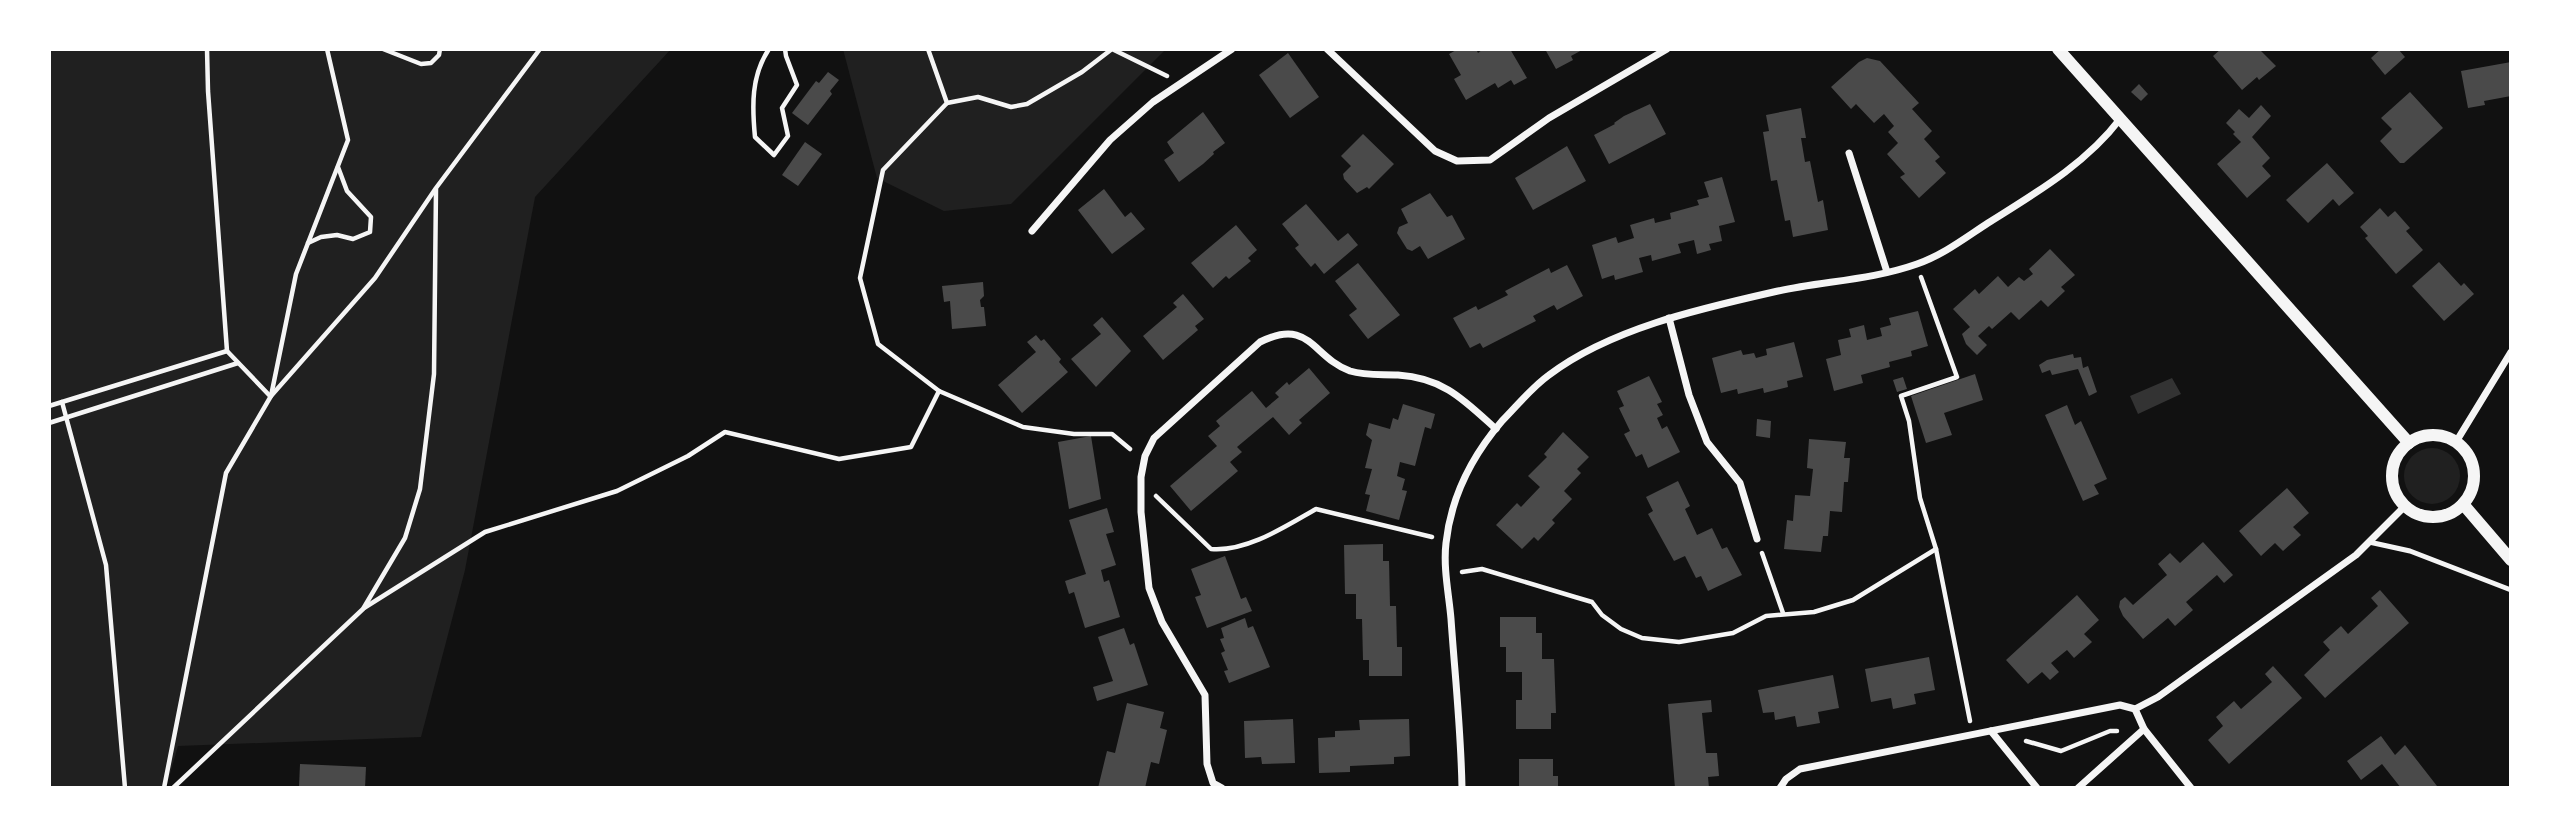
<svg xmlns="http://www.w3.org/2000/svg" width="2560" height="837" font-family="Roboto,sans-serif">
  <style>
    .green { fill: #202020 }
    .water { fill: #333 }
    .building { fill: #4a4a4a }
    .lines { fill: none; stroke-linecap: round; stroke-linejoin: round }
    .path { stroke: #f5f5f5; stroke-width: 4.5 }
    .service { stroke: #f5f5f5; stroke-width: 5 }
    .minor { stroke: #f5f5f5; stroke-width: 7 }
    .tertiary { stroke: #f5f5f5; stroke-width: 12 }
  </style>
  <rect width="100%" height="100%" fill="#111"/>
  <g class="green">
    <polygon points="49,49 671,49 535,197 465,570 421,737 178,746 166,788 49,788"/>
    <polygon points="843,49 1166,49 1011,204 944,211 877,178"/>
    <circle cx="2432" cy="476" r="28"/>
  </g>
  <polygon class="water" points="2172,378 2181,394 2138,414 2130,396"/>
  <g class="building">
    <polygon points="1458,49 1476,49 1478,53 1483,49 1510,49 1527,78 1514,85 1511,80 1498,88 1495,83 1466,100 1454,79 1461,75 1449,54"/>
    <polygon points="1545,49 1584,49 1571,56 1573,60 1556,69"/>
    <polygon points="2221,49 2259,49 2276,66 2259,80 2257,77 2242,90 2213,56"/>
    <polygon points="2381,49 2398,49 2405,57 2385,75 2371,58"/>
    <polygon points="1288,53 1319,97 1290,118 1259,75"/>
    <polygon points="1867,58 1880,61 1919,103 1912,109 1932,131 1924,139 1940,157 1935,161 1946,173 1919,198 1900,177 1905,174 1887,154 1898,143 1888,132 1894,126 1884,114 1874,123 1856,104 1851,109 1831,87 1859,62"/>
    <polygon points="2511,62 2511,96 2484,101 2485,105 2468,108 2461,71"/>
    <polygon points="828,72 839,80 830,91 832,94 808,125 792,113 816,81 819,83"/>
    <polygon points="2139,84 2148,94 2141,101 2131,92"/>
    <polygon points="2410,92 2443,128 2404,163 2400,163 2380,141 2392,129 2381,118"/>
    <polygon points="1650,104 1666,134 1609,164 1594,135 1615,124 1614,123 1624,116"/>
    <polygon points="2261,105 2271,116 2252,137 2270,158 2262,166 2271,176 2247,198 2217,164 2241,142 2233,134 2235,132 2226,123 2239,109 2249,118"/>
    <polygon points="1801,108 1806,138 1801,138 1805,162 1810,161 1818,202 1823,200 1828,230 1793,237 1790,220 1785,221 1777,180 1771,181 1763,132 1769,131 1766,115"/>
    <polygon points="1203,112 1225,143 1213,152 1214,154 1203,164 1179,182 1164,160 1174,153 1167,142"/>
    <polygon points="1363,134 1394,164 1369,189 1367,187 1357,193 1344,179 1343,174 1351,166 1341,156"/>
    <polygon points="805,142 822,154 798,186 782,175"/>
    <polygon points="1567,146 1586,181 1533,210 1515,178"/>
    <polygon points="2327,163 2354,193 2339,206 2333,199 2308,223 2286,200"/>
    <polygon points="1722,177 1735,222 1719,226 1722,241 1709,244 1711,250 1697,254 1694,240 1678,244 1681,253 1652,261 1651,255 1639,258 1643,272 1615,280 1614,275 1602,279 1592,245 1616,237 1618,243 1634,238 1630,225 1654,218 1655,223 1671,219 1670,213 1699,205 1697,200 1709,197 1704,182"/>
    <polygon points="1104,189 1125,217 1131,212 1145,229 1112,254 1078,210"/>
    <polygon points="1430,193 1447,217 1452,215 1465,239 1428,259 1420,246 1412,251 1407,249 1397,233 1399,227 1408,223 1401,209"/>
    <polygon points="1306,204 1338,241 1348,233 1358,245 1324,274 1315,263 1311,267 1295,248 1299,245 1282,224"/>
    <polygon points="2380,208 2388,217 2395,211 2410,228 2406,231 2423,250 2396,274 2365,238 2368,236 2360,227"/>
    <polygon points="1236,225 1257,250 1248,258 1251,261 1229,279 1226,276 1213,288 1191,263"/>
    <polygon points="2050,249 2075,275 2061,287 2065,291 2048,307 2041,300 2019,320 2011,312 1992,329 1989,326 1978,336 1987,345 1977,355 1966,344 1962,334 1970,327 1953,309 1975,289 1979,294 1998,276 2008,287 2019,277 2024,281 2033,274 2029,269"/>
    <polygon points="2439,262 2461,286 2464,283 2474,294 2444,321 2412,286"/>
    <polygon points="1358,263 1400,315 1368,339 1349,315 1357,309 1335,281"/>
    <polygon points="1567,265 1583,296 1557,310 1554,305 1533,316 1536,321 1483,348 1480,343 1470,348 1453,318 1476,306 1478,310 1508,295 1505,291 1549,268 1551,273"/>
    <polygon points="983,282 984,296 980,300 981,307 984,307 986,326 952,329 950,301 944,302 942,286"/>
    <polygon points="1183,294 1204,319 1195,326 1198,330 1163,360 1143,336 1177,307 1173,303"/>
    <polygon points="1918,311 1928,346 1911,351 1912,356 1889,362 1890,367 1861,375 1863,383 1834,391 1826,359 1841,355 1838,340 1851,337 1849,329 1864,325 1867,340 1882,336 1880,328 1891,325 1889,318"/>
    <polygon points="1102,317 1131,351 1096,387 1071,359 1101,334 1093,325"/>
    <polygon points="1036,335 1041,341 1044,339 1061,359 1059,362 1068,372 1022,413 998,385 1036,352 1027,342"/>
    <polygon points="1794,342 1803,377 1787,381 1788,387 1764,393 1763,388 1738,394 1737,389 1721,393 1712,358 1741,350 1743,355 1754,353 1756,358 1767,355 1766,349"/>
    <polygon points="2073,354 2074,358 2081,357 2083,368 2088,366 2097,392 2089,396 2078,369 2052,375 2050,370 2042,373 2039,365 2047,360"/>
    <polygon points="1309,368 1330,393 1299,420 1302,423 1289,435 1273,417 1237,447 1242,452 1230,462 1238,471 1191,511 1170,486 1217,446 1208,436 1220,426 1216,421 1252,391 1266,408 1279,397 1275,393 1287,382 1289,385"/>
    <polygon points="1975,374 1983,400 1944,413 1952,435 1926,443 1911,396"/>
    <polygon points="1649,376 1662,402 1657,404 1663,415 1657,418 1662,429 1667,426 1680,452 1648,468 1642,454 1636,457 1624,434 1630,431 1619,408 1624,406 1617,391"/>
    <polygon points="1903,377 1907,389 1897,392 1893,380"/>
    <polygon points="1403,404 1435,414 1431,429 1425,427 1415,466 1400,462 1397,476 1405,479 1402,490 1407,491 1399,520 1366,511 1370,495 1365,494 1372,469 1365,468 1372,440 1366,435 1369,423 1390,429 1393,418 1398,420"/>
    <polygon points="2067,405 2075,425 2081,421 2107,479 2094,485 2099,494 2083,501 2045,415"/>
    <polygon points="1757,419 1771,421 1770,438 1756,436"/>
    <polygon points="1563,432 1589,457 1577,469 1581,473 1564,491 1572,499 1552,520 1555,523 1538,541 1534,537 1522,549 1496,525 1517,503 1521,507 1540,487 1528,476 1547,457 1544,454"/>
    <polygon points="1091,436 1101,499 1069,509 1058,442"/>
    <polygon points="1809,439 1846,442 1844,458 1850,458 1848,482 1844,482 1842,512 1830,511 1828,536 1823,536 1821,552 1784,549 1787,520 1793,521 1795,495 1810,496 1813,469 1807,468"/>
    <polygon points="1678,481 1690,506 1685,509 1697,535 1712,528 1722,549 1727,547 1742,575 1708,591 1701,576 1696,578 1685,556 1674,561 1648,514 1653,511 1646,497"/>
    <polygon points="2287,488 2309,513 2293,527 2301,535 2283,551 2275,543 2261,556 2239,531"/>
    <polygon points="1107,508 1114,532 1106,534 1116,565 1101,570 1104,582 1109,580 1120,617 1085,628 1074,592 1069,594 1065,581 1086,574 1069,520"/>
    <polygon points="2203,542 2233,575 2224,583 2217,575 2186,602 2193,610 2175,626 2168,618 2143,639 2123,616 2119,607 2120,601 2125,597 2133,605 2167,575 2158,564 2170,553 2180,563"/>
    <polygon points="1383,544 1383,561 1389,561 1390,606 1396,606 1397,647 1402,647 1402,676 1369,676 1369,660 1363,660 1362,619 1356,619 1356,594 1345,594 1344,545"/>
    <polygon points="1225,556 1241,599 1246,597 1252,611 1207,628 1195,597 1201,595 1191,569"/>
    <polygon points="2380,590 2409,623 2325,698 2304,675 2330,650 2323,642 2341,626 2348,634 2378,606 2371,598"/>
    <polygon points="2077,595 2099,620 2084,634 2092,642 2074,658 2067,650 2051,663 2059,672 2050,680 2042,672 2028,684 2006,660"/>
    <polygon points="1500,617 1536,617 1536,633 1542,633 1542,659 1554,659 1556,713 1551,713 1551,729 1516,729 1516,700 1522,700 1522,672 1506,672 1506,647 1500,647"/>
    <polygon points="1245,618 1248,628 1253,626 1270,667 1229,683 1224,671 1228,670 1221,653 1225,651 1220,639 1224,638 1221,628"/>
    <polygon points="1124,628 1130,645 1134,643 1148,685 1097,701 1093,687 1113,681 1098,637"/>
    <polygon points="1929,657 1935,690 1914,694 1916,704 1893,709 1891,698 1871,702 1865,669"/>
    <polygon points="2273,666 2302,698 2229,764 2208,740 2223,726 2216,717 2234,701 2241,709 2256,696 2272,682 2265,674"/>
    <polygon points="1833,675 1839,708 1818,712 1820,723 1797,727 1795,716 1775,720 1774,712 1763,713 1758,690"/>
    <polygon points="1711,700 1712,712 1702,713 1706,753 1717,753 1719,776 1708,777 1709,788 1675,788 1668,704"/>
    <polygon points="1127,703 1164,712 1160,728 1167,730 1159,764 1151,762 1145,788 1098,788 1107,751 1115,753"/>
    <polygon points="1293,719 1295,763 1262,764 1261,757 1245,758 1244,721"/>
    <polygon points="1409,719 1410,756 1394,757 1394,764 1350,766 1350,772 1319,773 1318,738 1335,737 1335,731 1360,730 1359,720"/>
    <polygon points="2381,736 2395,755 2405,745 2437,786 2434,788 2401,788 2382,764 2361,780 2347,761"/>
    <polygon points="1519,759 1553,759 1553,776 1558,776 1558,788 1519,788"/>
    <polygon points="300,764 366,767 365,788 299,787"/>
  </g>
  <g class="lines">
    <g class="path">
      <polyline points="207,49 208,91 227,351"/>
      <polyline points="383,49 421,64 431,63 439,55 440,49"/>
      <path d="M 769,49 C 751,76 752,106 755,137 L 774,155 L 788,136 L 782,108 L 797,85 L 786,56 L 785,49"/>
      <polyline points="928,49 947,103 883,170 860,278 878,344 939,391 1023,427 1074,434 1112,434 1130,449"/>
      <polyline points="947,103 978,97 1011,107 1027,104 1082,72 1112,49 1167,76"/>
      <polyline points="308,243 321,237 337,235 353,239 370,232 371,217 347,191 338,167"/>
      <polyline points="1921,277 1957,377 1901,396 1909,421 1920,498 1936,549 1970,721"/>
      <polyline points="271,396 296,274 348,140 327,49"/>
      <polyline points="62,402 106,565 125,788"/>
      <polyline points="49,406 227,351 270,396"/>
      <polyline points="49,423 238,363"/>
      <path d="M 1156,496 L 1211,549 C 1247,552 1286,526 1316,509 L 1432,537"/>
      <polyline points="1762,553 1783,613"/>
      <polyline points="1462,572 1482,569 1575,597 1592,602 1602,615 1621,629 1642,638 1679,642 1733,633 1766,616 1814,612 1853,600 1936,549"/>
      <polyline points="364,608 485,532 617,491 688,456 725,432 839,459 911,447 939,391"/>
      <polyline points="2026,741 2061,751 2110,731 2117,731"/>
      <polyline points="164,788 226,473 271,396 375,278 436,188 540,49"/>
      <polyline points="173,788 363,609 405,538 420,489 434,374 436,189"/>
    </g>
    <polyline class="service" points="2369,542 2410,551 2511,590"/>
    <g class="minor">
      <polyline points="1327,49 1435,151 1457,161 1490,160 1549,118 1667,49"/>
      <polyline points="1849,153 1887,272"/>
      <polyline points="1032,231 1110,140 1153,102 1232,49"/>
      <polyline points="1669,318 1689,395 1707,442 1740,483 1757,539"/>
      <polyline points="2456,442 2511,352"/>
      <polyline points="2135,709 2144,729 2191,788"/>
      <polyline points="1991,731 2037,788"/>
      <path d="M 1222,788 L 1213,783 L 1207,764 L 1205,695 L 1162,622 L 1149,588 L 1141,512 L 1141,477 L 1145,456 L 1154,438 L 1260,342 C 1310,317 1312,357 1350,371 C 1366,376 1382,374 1398,375 C 1444,378 1464,400 1496,429"/>
      <path d="M 1462,788 C 1461,731 1455,676 1451,619 C 1449,595 1443,568 1446,543 C 1451,497 1472,456 1502,421 C 1517,406 1531,388 1549,375 C 1611,328 1703,308 1778,291 C 1824,281 1872,280 1917,264 C 1943,255 1965,238 1988,223 C 2034,194 2086,164 2120,119"/>
      <polyline points="1780,788 1786,779 1800,769 2120,705 2135,709 2158,697 2356,555 2405,506"/>
      <polyline points="2078,788 2144,729"/>
    </g>
    <g class="tertiary">
      <polyline points="2058,49 2409,443"/>
      <circle cx="2433" cy="476" r="41"/>
      <polyline points="2463,504 2511,560"/>
    </g>
  </g>
  <rect width="2560" height="837" fill="none" stroke="#ffffff" stroke-width="102"/>
</svg>
